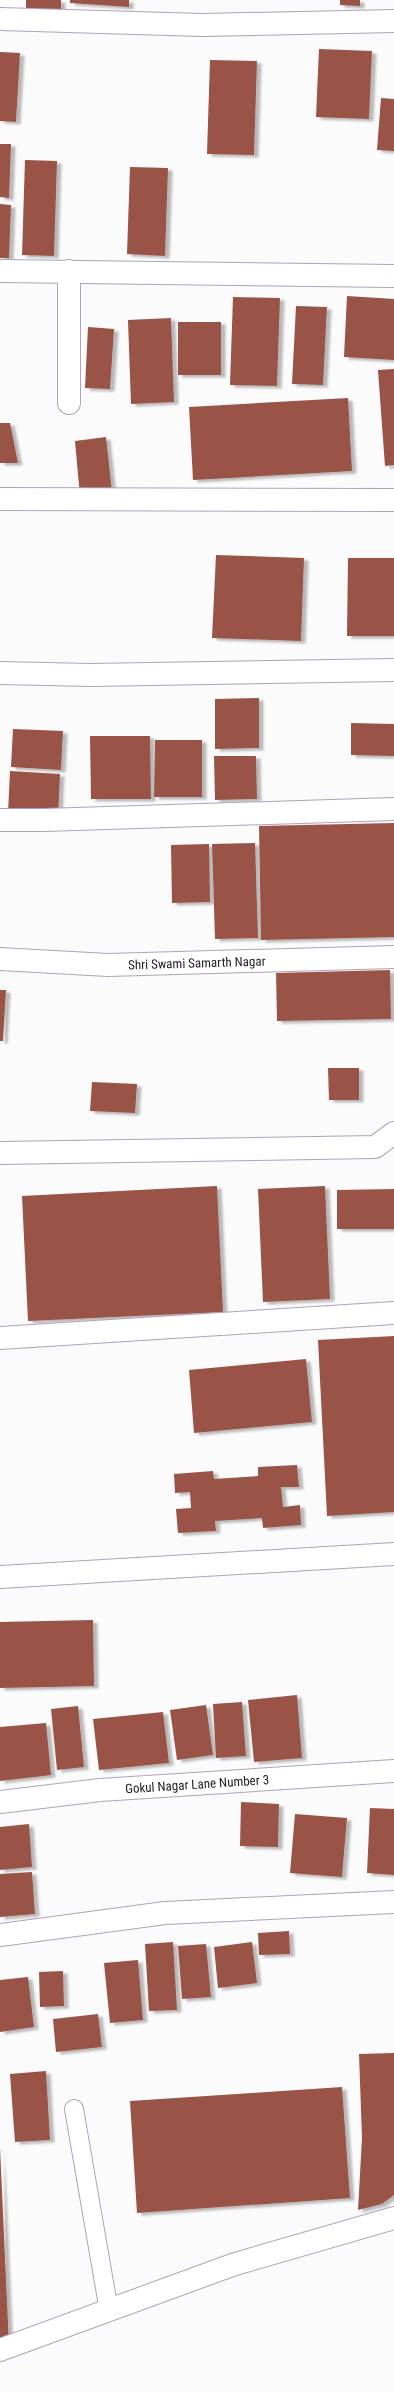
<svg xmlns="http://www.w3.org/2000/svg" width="394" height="2392" font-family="'Roboto Condensed',sans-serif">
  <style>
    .building { fill: #9a5346; filter: url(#shadow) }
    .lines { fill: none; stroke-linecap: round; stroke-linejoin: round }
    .lane-casing { stroke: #b2a0bc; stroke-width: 20 }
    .street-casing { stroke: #b2a0bc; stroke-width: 24 }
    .lane { stroke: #fff; stroke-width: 18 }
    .street { stroke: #fff; stroke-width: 22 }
    .labels { text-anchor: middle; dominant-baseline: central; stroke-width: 4; stroke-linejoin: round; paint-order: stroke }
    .street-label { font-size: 13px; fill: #211a25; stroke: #fbfbfb }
  </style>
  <defs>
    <filter id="shadow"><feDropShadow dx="4.5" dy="2.5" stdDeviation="1" flood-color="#0004"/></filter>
  </defs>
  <rect width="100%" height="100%" fill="#fbfbfb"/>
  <g class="building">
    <rect x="26" y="0" width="35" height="15"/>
    <polygon points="70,0 129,0 129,7 70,3"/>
    <polygon points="340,0 360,0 360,6 340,5"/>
    <polygon points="319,49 372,51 369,119 316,117"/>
    <polygon points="0,52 20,53 16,122 0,121"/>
    <polygon points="210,60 257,61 254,155 207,154"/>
    <polygon points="381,98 394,99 394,151 377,150"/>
    <polygon points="0,144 11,144 9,198 0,197"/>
    <polygon points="25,160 57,161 54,256 22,255"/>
    <polygon points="130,167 168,168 165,256 127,254"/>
    <polygon points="0,204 11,205 9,258 0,258"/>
    <polygon points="347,296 394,299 394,360 344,357"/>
    <polygon points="233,297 280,298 277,386 230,385"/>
    <polygon points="296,306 327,307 323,385 292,384"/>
    <polygon points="171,318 174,402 131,404 128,320"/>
    <rect x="178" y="322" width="43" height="53"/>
    <polygon points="88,327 114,329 110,389 85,388"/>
    <polygon points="394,369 394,465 385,466 378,370"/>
    <polygon points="348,398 352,471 193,480 189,407"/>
    <polygon points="0,423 10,423 18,463 0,463"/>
    <polygon points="106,437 112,492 80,496 75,441"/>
    <polygon points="216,555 304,558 301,641 212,638"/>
    <polygon points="348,558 394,558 394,636 347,636"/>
    <polygon points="259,698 259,748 215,749 215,699"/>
    <polygon points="351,723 394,724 394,756 351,755"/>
    <polygon points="13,729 63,731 61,770 11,767"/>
    <polygon points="90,736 150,736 151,799 91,799"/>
    <polygon points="155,740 202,740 202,797 154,797"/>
    <polygon points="214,756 256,756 257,799 215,800"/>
    <polygon points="10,771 60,774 58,817 8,814"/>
    <polygon points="394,823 394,937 261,940 259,826"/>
    <polygon points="255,843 258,938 215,939 212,844"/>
    <polygon points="209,844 210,902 172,903 171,845"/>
    <polygon points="390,970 391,1019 277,1021 276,973"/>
    <polygon points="0,990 6,990 3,1041 0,1041"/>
    <polygon points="328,1068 359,1068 359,1100 329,1100"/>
    <polygon points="92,1082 137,1084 135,1113 90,1111"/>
    <polygon points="217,1186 223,1312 28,1321 22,1196"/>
    <polygon points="325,1186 330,1299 263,1302 258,1189"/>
    <polygon points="394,1189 394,1229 337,1229 337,1190"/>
    <polygon points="394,1336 394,1512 327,1516 318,1340"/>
    <polygon points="306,1359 312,1422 194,1433 189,1370"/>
    <polygon points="297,1465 299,1487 281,1487 283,1507 300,1505 301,1525 263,1528 262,1518 215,1521 216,1531 178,1533 176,1509 191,1508 190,1492 175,1493 174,1474 213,1471 214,1479 258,1476 258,1467"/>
    <polygon points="93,1620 94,1686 0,1688 0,1622"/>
    <polygon points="297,1695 302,1758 254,1762 248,1700"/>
    <polygon points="242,1702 246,1756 216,1758 213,1704"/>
    <polygon points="206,1705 213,1755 177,1760 170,1710"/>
    <polygon points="78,1706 84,1767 57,1770 51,1709"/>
    <polygon points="163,1712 169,1763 99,1770 93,1719"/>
    <polygon points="46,1723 51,1775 0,1781 0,1727"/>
    <polygon points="241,1802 279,1804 278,1847 240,1846"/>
    <polygon points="370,1808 394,1809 394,1875 367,1873"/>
    <polygon points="295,1814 347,1818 342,1877 290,1873"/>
    <polygon points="29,1824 32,1867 0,1870 0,1827"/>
    <polygon points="32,1872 35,1914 0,1917 0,1874"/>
    <polygon points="289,1931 290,1954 259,1955 258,1933"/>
    <polygon points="173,1942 177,2010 149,2011 145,1944"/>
    <polygon points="252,1942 257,1983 218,1988 214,1947"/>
    <polygon points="206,1944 211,1997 182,1999 178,1946"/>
    <polygon points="138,1960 143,2020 110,2023 104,1963"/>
    <polygon points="63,1971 64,2006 40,2007 39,1972"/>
    <polygon points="28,1977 34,2027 0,2032 0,1980"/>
    <polygon points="98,2014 102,2047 56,2052 53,2019"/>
    <polygon points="394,2053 394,2195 382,2204 358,2210 362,2138 359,2054"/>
    <polygon points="46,2071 50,2140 15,2142 10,2074"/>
    <polygon points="342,2087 350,2198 137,2213 130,2101"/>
    <polygon points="0,2147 9,2346 0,2347"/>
  </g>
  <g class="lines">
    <defs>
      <polyline id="lane" points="74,2109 109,2311"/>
      <g id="street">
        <polyline points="0,19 202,25 394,21"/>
        <polyline points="0,271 394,276"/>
        <polyline points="69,271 69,403"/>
        <polyline points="0,499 394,500"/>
        <polyline points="0,673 90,675 394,670"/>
        <polyline points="0,820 44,820 394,809"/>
        <path id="s1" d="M 0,959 L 108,965 L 394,957"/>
        <polyline points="0,1153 375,1147 394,1133"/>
        <polyline points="0,1338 394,1313"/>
        <polyline points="0,1577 394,1554"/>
        <path id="s2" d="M 0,1802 L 100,1790 L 394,1771"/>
        <polyline points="0,1935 165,1913 394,1902"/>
        <polyline points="0,2350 235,2264 394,2218"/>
      </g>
    </defs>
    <use href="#lane" class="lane-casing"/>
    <use href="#street" class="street-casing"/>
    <use href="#lane" class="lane"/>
    <use href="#street" class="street"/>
  </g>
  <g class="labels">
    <g class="street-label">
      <text stroke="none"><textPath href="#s1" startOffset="197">Shri Swami Samarth Nagar</textPath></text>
      <text stroke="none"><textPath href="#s2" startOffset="198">Gokul Nagar Lane Number 3</textPath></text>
    </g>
  </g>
</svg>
